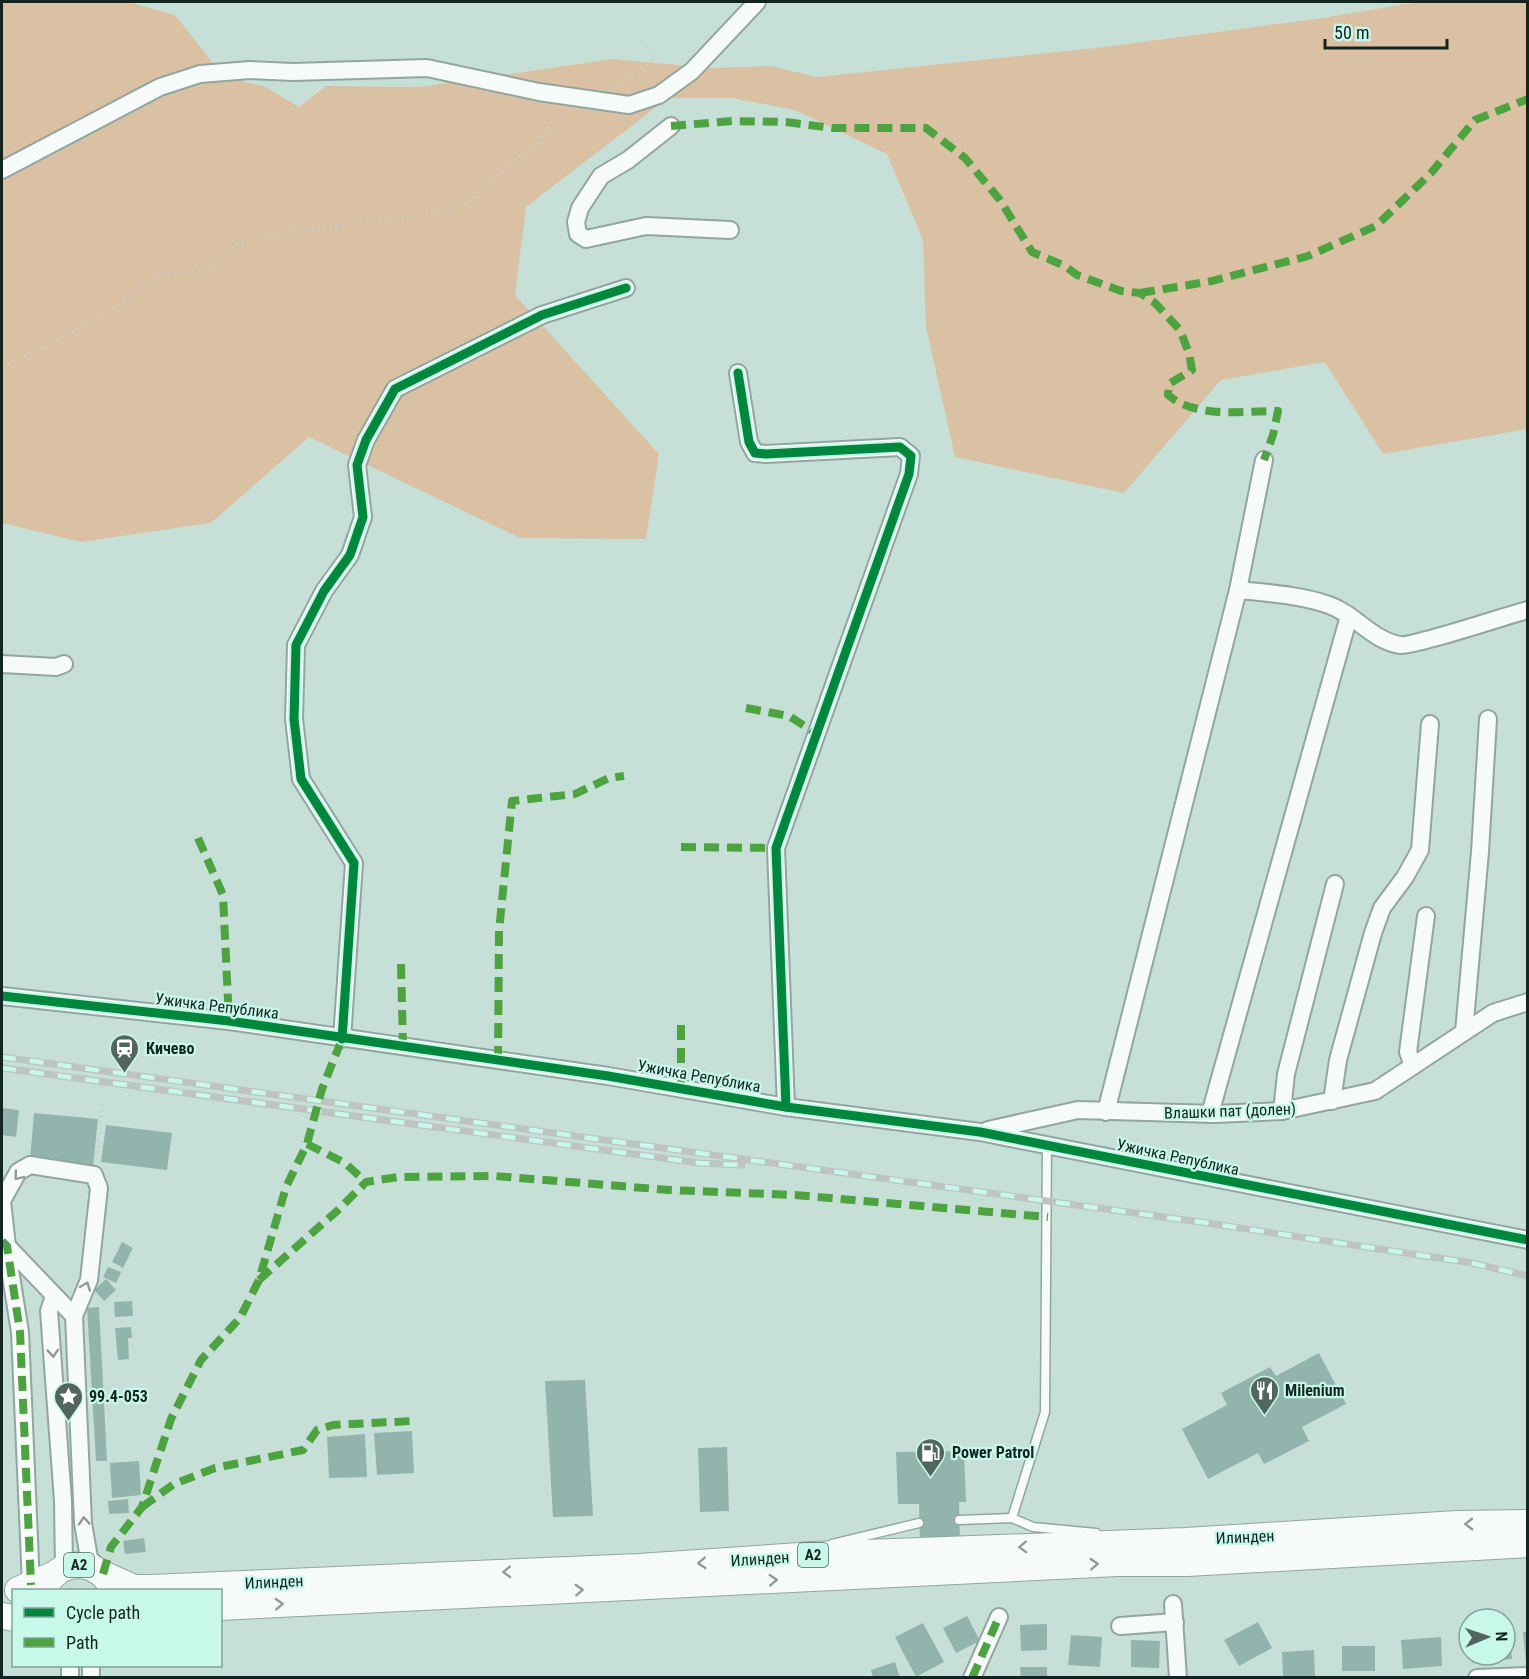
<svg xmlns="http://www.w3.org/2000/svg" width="1529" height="1679" font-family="'Roboto Condensed',sans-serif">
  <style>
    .green { fill: #dbc1a4 }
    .building { fill: #93b4ac }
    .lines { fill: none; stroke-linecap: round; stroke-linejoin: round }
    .lane-casing { stroke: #91a6a0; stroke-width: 11 }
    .street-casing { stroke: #91a6a0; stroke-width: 20 }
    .primary-casing { stroke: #91a6a0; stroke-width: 28 }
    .path { stroke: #c6cecc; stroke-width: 3; stroke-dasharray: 1.5 4.5; stroke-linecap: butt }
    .lane { stroke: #f6faf9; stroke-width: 8 }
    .street { stroke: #f6faf9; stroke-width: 16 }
    .primary { stroke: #f6faf9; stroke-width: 26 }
    .rail-casing { stroke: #bec4c2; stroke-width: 7 }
    .rail { stroke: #c8f8ea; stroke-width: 4.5; stroke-dasharray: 14; stroke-linecap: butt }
    .quiet { stroke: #4ea341; stroke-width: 8; stroke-dasharray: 15 8; stroke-linecap: butt }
    .cycleway-casing { stroke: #c8f8ea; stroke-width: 13 }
    .cycleway { stroke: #00873e; stroke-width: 9 }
    .oneway { stroke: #909a97 }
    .labels { text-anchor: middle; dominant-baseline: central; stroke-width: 4.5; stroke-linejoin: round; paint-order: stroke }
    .shield { fill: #c8f8ea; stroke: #49645d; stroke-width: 1.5 }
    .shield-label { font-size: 15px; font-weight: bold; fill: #132520 }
    .street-label { font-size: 16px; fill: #132520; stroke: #c8f8ea }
    .poi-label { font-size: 16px; font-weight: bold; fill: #132520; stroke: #c8f8ea; text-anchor: start }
  </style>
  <rect width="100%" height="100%" fill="#c6e0d8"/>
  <polygon class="green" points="2,2 128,2 175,15 225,78 264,86 299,107 326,86 419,87 613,59 710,68 771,66 817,77 1105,47 1322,18 1418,2 1527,2 1527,429 1383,454 1325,362 1221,380 1124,493 955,457 926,327 923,240 887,154 795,110 732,98 668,98 526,207 515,295 659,454 646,539 520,538 309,437 211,523 81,542 2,523"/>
  <g class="building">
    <polygon points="2,1108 19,1110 16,1137 2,1135"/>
    <polygon points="34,1113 98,1119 93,1166 30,1160"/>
    <polygon points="106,1125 172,1133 167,1170 101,1162"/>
    <polygon points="122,1242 133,1248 123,1268 112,1262"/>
    <polygon points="108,1267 121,1272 116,1283 103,1277"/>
    <polygon points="106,1279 116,1290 104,1301 94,1290"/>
    <polygon points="132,1301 133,1316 115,1317 114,1302"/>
    <polygon points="99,1307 107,1461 96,1461 87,1308"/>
    <polygon points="131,1327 132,1338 128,1338 129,1359 118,1360 115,1328"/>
    <polygon points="1319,1353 1346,1404 1302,1427 1309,1441 1264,1464 1258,1453 1208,1479 1182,1429 1227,1405 1221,1393 1270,1367 1276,1376"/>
    <polygon points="585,1380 593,1516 553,1517 545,1381"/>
    <polygon points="412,1431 414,1473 377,1475 374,1433"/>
    <polygon points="365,1434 367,1477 329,1478 327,1437"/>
    <polygon points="727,1447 729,1511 700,1512 698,1448"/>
    <polygon points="964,1451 966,1502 959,1502 960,1540 920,1542 919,1504 898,1504 896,1452"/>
    <polygon points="139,1461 141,1495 112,1498 110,1463"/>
    <polygon points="128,1499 129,1513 109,1514 108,1501"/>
    <polygon points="144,1538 146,1552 125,1554 123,1541"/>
    <polygon points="967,1616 980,1641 956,1653 943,1628"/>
    <polygon points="1258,1622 1272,1648 1239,1666 1224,1640"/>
    <polygon points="923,1623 944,1662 916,1677 895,1637"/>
    <polygon points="1047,1624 1047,1650 1021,1651 1020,1625"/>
    <polygon points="1505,1629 1509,1629 1512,1659 1472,1663 1472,1655 1505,1655"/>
    <polygon points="1523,1632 1528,1632 1528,1663 1526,1663"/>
    <polygon points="1071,1635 1102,1637 1100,1667 1068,1665"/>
    <polygon points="1441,1637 1442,1666 1403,1669 1401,1640"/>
    <polygon points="1131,1640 1160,1641 1159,1668 1131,1667"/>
    <rect x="1342" y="1646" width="33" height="25"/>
    <polygon points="1314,1650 1315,1678 1283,1678 1282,1652"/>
    <polygon points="895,1662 900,1678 873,1678 871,1670"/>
    <polygon points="1020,1667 1047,1667 1047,1678 1021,1678"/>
  </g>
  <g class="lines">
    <defs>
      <g id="lane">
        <polyline points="1012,1518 1045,1412 1047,1145"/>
        <polyline points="959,1520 1012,1518 1033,1527 1096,1533"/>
        <polyline points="832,1544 919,1523"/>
      </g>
      <g id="street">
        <polyline points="671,126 628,160 601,176 580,208 576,222 578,234 586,239 646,226 730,230"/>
        <polyline points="2,170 160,87 200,74 250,70 293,72 427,68 539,92 629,105 659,95 692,71 757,2"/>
        <polyline points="738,373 749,442 755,453 766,454 900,447 911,456 909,474 776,848 786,1107"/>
        <path d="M 1238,590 C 1268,593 1301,595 1329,605 C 1355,614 1371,640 1400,645 C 1412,647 1508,615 1528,610"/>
        <polyline points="2,664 56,667 64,664"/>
        <polyline points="2,996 229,1021 608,1076 786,1107 980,1132 1528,1240"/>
        <polyline points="1464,1032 1480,852 1488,719"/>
        <polyline points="342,1039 354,863 301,779 294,719 296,645 324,591 350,555 363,517 357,465 366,440 395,389 542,315 626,288"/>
        <polyline points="1413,1066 1408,1052 1426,916"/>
        <polyline points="1332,1101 1338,1060 1373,933 1382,908 1405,877 1420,850 1430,724"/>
        <polyline points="1282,1111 1286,1074 1335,884"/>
        <polyline points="1106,1112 1238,590 1264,460"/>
        <polyline points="1210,1114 1349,616"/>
        <polyline points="988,1130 1078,1110 1215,1114 1282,1111 1375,1091 1493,1013 1528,1002"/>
        <polyline points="6,1245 20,1332 31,1585"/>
        <polyline points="54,1296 49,1311 63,1501 64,1568"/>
        <polyline points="74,1316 7,1246 2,1201 18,1172 30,1165 94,1175 99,1188 89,1280 74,1316 83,1523 89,1558 100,1570"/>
        <polyline points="1173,1604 1178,1678"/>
        <polyline points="1120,1626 1175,1622"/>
        <polyline points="70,1666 70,1678"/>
        <polyline points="91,1666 91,1678"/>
        <polyline points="972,1678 999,1617"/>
        <polyline points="1477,1678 1528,1676"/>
      </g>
      <g id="primary">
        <polyline points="103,1574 134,1588 150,1588 639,1567 814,1555 1186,1541 1457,1524 1528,1523"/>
        <polyline points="18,1590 53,1575"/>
        <path d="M 44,1590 C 56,1558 98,1557 112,1588"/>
        <polyline points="220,1607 1118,1563 1187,1563 1528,1544"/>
        <polyline points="2,1616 14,1618"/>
      </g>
    </defs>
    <use href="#lane" class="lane-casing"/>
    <use href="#street" class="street-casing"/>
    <use href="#primary" class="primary-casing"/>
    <g class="path">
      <polyline points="611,87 655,59 643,42"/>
      <polyline points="2,366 48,346 130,298 146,282 164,274 206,271 240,242 289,232 430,214 468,205 499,172 539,143 554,120 566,113"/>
      <polyline points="96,1159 102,1102"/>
    </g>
    <use href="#lane" class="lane"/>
    <use href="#street" class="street"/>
    <use href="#primary" class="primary"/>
    <defs>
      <g id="rail">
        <polyline points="2,1057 1207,1223 1472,1263 1528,1276"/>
        <polyline points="2,1068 699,1163 742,1165"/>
      </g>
    </defs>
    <use href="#rail" class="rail-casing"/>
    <use href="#rail" class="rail"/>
    <g class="quiet">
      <path d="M 671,126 L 732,121 L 786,122 L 832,128 L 926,128 L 965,158 L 1000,200 L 1032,252 L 1065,266 L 1077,275 L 1121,291 L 1140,293 L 1155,303 L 1180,330 L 1189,353 L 1192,370 L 1169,384 L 1168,395 C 1197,419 1243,411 1278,411 L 1273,435 L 1264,460"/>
      <polyline points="1140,293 1212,281 1308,256 1376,226 1431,173 1475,120 1528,99"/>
      <polyline points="746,708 789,716 817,734"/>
      <polyline points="198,838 223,895 229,1021"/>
      <polyline points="681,847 776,848"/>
      <polyline points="401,964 403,1047"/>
      <polyline points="681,1025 681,1087"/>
      <polyline points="498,1061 499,931 512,801 575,794 609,778 624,776"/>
      <polyline points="307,1144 345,1163 366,1182"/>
      <polyline points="2,1241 7,1246 20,1332 31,1585"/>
      <polyline points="259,1280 337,1211 366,1182 398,1177 495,1176 669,1190 795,1195 1048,1217"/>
      <polyline points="142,1507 174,1484 215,1468 303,1450 317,1430 333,1425 412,1421"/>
      <polyline points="103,1574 111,1547 142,1507 171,1419 201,1360 240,1318 259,1280 286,1187 307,1144 322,1089 342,1039"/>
      <polyline points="972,1678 999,1617"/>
    </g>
    <defs>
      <g id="cycleway">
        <polyline points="738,373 749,442 755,453 766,454 900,447 911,456 909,474 776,848 786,1107"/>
        <polyline points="2,996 229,1021 608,1076 786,1107 980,1132 1528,1240"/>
        <polyline points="342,1039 354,863 301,779 294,719 296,645 324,591 350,555 363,517 357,465 366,440 395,389 542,315 626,288"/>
      </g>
    </defs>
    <use href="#cycleway" class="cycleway-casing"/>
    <use href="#cycleway" class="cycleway"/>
  </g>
  <defs><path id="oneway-chevron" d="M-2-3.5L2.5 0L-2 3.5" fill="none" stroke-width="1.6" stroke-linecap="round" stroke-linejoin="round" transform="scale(1.5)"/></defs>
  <g class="oneway">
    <use href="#oneway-chevron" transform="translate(18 1176) rotate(130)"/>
    <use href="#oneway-chevron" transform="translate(86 1286) rotate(-70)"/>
    <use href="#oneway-chevron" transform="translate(53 1353) rotate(86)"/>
    <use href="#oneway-chevron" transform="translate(84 1521) rotate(-94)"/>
    <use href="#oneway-chevron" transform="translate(1469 1524) rotate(179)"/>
    <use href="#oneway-chevron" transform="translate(1023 1547) rotate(178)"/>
    <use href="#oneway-chevron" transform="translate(702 1563) rotate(177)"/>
    <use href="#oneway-chevron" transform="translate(1094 1564) rotate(-3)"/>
    <use href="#oneway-chevron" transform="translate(507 1572) rotate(178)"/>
    <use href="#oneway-chevron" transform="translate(773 1580) rotate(-3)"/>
    <use href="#oneway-chevron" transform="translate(579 1590) rotate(-3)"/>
    <use href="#oneway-chevron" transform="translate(279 1604) rotate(-3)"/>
  </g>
  <defs>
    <symbol id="station-pin" viewBox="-11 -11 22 30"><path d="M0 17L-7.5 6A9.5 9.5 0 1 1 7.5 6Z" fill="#526660" stroke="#c8f8ea"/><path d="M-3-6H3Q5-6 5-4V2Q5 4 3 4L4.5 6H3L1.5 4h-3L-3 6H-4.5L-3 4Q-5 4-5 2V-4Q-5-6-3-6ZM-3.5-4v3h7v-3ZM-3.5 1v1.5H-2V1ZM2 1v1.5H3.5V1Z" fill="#fff"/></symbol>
    <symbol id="restaurant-pin" viewBox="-11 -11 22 30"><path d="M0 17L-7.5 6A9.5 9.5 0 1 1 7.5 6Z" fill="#526660" stroke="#c8f8ea"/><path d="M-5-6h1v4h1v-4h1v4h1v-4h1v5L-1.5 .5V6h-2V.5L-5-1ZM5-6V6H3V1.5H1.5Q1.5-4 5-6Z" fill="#fff"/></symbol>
    <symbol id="sight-pin" viewBox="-11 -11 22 30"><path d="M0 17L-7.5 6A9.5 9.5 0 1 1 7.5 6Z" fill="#526660" stroke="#c8f8ea"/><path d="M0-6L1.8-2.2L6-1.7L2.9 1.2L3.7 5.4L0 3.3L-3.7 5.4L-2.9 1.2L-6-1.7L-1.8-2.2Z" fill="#fff"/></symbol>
    <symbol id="fuel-pin" viewBox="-11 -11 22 30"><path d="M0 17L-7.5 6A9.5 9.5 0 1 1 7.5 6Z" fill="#526660" stroke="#c8f8ea"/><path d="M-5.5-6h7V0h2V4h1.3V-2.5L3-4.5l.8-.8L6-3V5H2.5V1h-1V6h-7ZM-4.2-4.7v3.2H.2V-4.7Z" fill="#fff"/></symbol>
  </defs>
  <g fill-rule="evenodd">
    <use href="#station-pin" x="108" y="1032" width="33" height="45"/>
    <use href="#restaurant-pin" x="1248" y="1374" width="33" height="45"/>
    <use href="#sight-pin" x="52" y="1380" width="33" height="45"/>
    <use href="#fuel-pin" x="914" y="1436" width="33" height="45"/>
  </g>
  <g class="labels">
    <g class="shield">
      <rect x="798" y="1543" width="30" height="24" rx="4.5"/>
      <rect x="64" y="1553" width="30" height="24" rx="4.5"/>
    </g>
    <g class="shield-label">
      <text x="813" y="1555">A2</text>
      <text x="79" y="1565">A2</text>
    </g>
    <g class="street-label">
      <text transform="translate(217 1006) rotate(7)">Ужичка Република</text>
      <text transform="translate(699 1076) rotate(10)">Ужичка Република</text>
      <text transform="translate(1230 1111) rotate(-2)">Влашки пат (долен)</text>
      <text transform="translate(1178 1157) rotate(12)">Ужичка Република</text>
      <text transform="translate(1245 1537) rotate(-3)">Илинден</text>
      <text transform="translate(760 1559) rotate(-4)">Илинден</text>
      <text transform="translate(274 1582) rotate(-3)">Илинден</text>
    </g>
    <g class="poi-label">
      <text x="146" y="1048">Кичево</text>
      <text x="1285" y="1390">Milenium</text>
      <text x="89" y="1396">99.4-053</text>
      <text x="952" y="1452">Power Patrol</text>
    </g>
  </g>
  <rect width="1529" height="1679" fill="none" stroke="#132520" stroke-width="6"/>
  <rect x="12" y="1589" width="210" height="78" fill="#c8f8ea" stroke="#80a499" stroke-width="1.5"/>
  <rect x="24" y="1608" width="30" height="9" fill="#00873e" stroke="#80a499" stroke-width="1.5"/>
  <text x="66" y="1619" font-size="18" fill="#132520">Cycle path</text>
  <rect x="24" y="1638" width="30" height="9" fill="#4ea341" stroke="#80a499" stroke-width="1.5"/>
  <text x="66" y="1649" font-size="18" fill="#132520">Path</text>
  <g transform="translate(1487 1637) rotate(88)"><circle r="28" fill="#c8f8ea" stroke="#80a499" stroke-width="1.5"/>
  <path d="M0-4.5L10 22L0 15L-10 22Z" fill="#526660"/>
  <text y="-9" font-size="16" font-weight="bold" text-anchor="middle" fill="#132520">N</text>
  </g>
  <path d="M1325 39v9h122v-9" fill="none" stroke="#132520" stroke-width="3"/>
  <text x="1334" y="39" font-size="18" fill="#132520" stroke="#c8f8ea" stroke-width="4.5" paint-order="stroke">50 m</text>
</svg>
